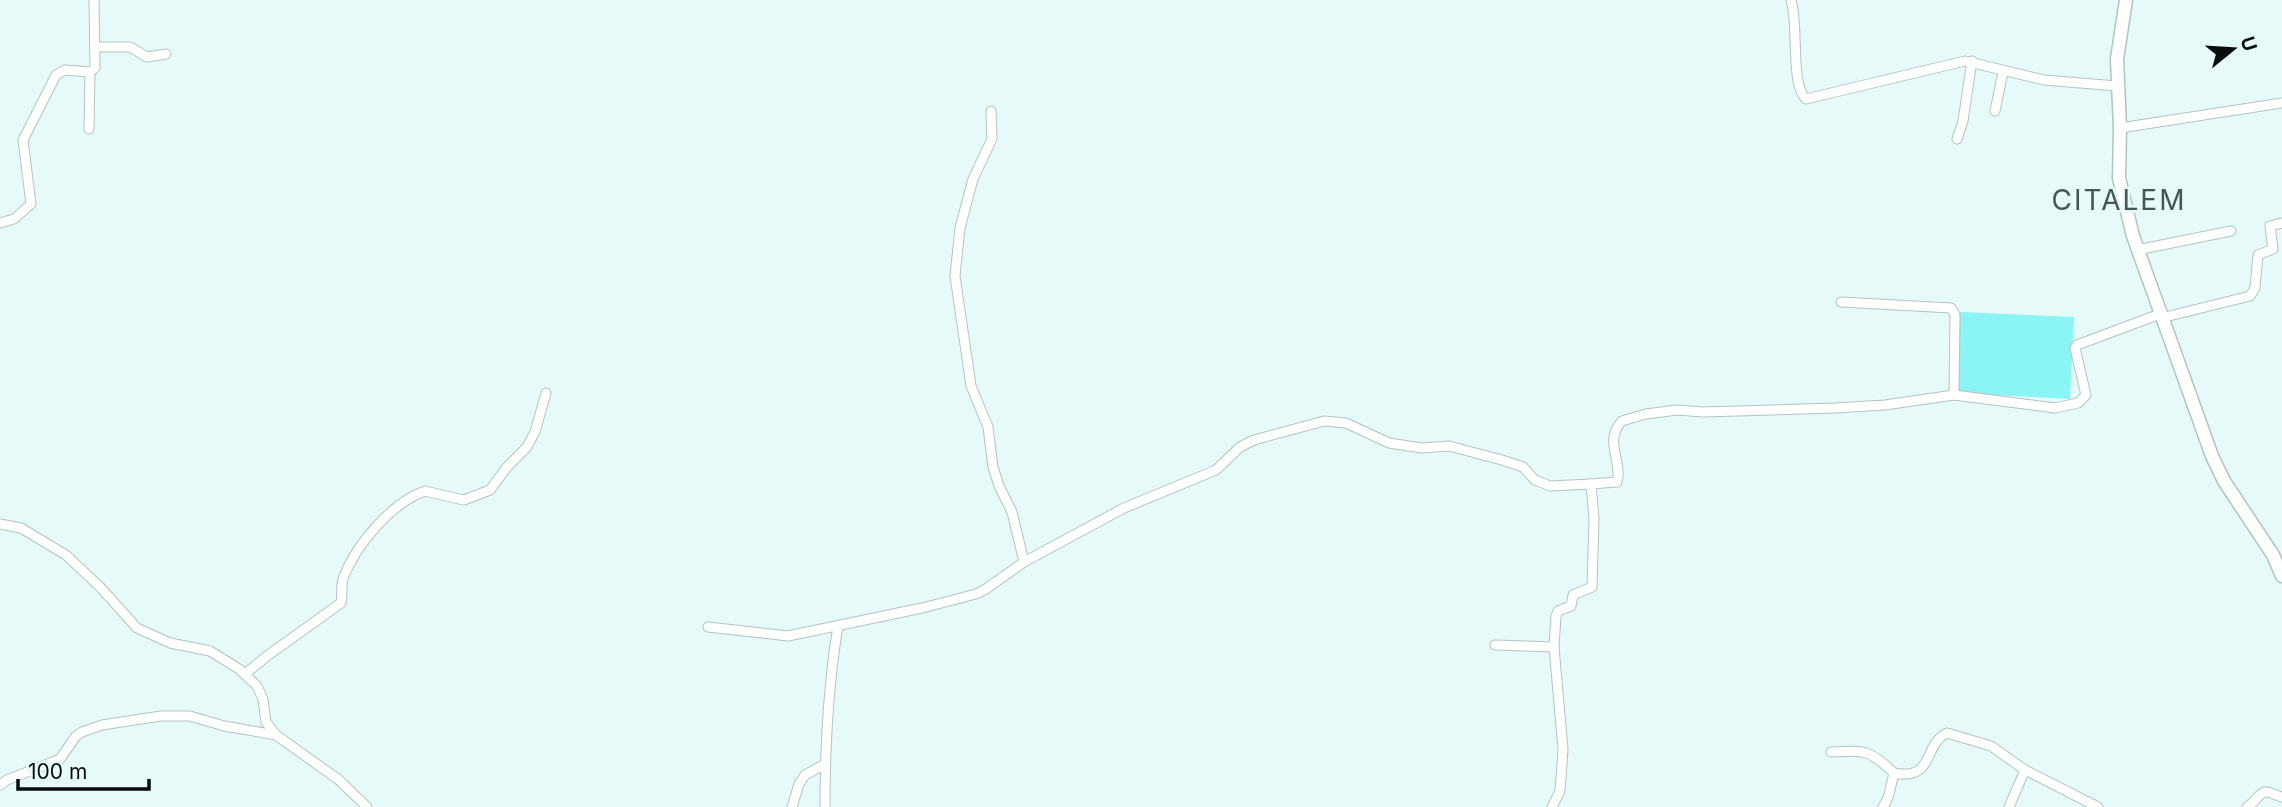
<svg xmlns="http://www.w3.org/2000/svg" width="2282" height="807" font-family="Inter,sans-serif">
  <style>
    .green { fill: #8bf4f4 }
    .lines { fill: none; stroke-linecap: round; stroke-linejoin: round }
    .street-casing { stroke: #b1c4c4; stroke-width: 11 }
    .secondary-casing { stroke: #b1c4c4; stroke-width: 15 }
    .street { stroke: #fff; stroke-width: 9 }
    .secondary { stroke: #fff; stroke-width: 12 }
    .labels { text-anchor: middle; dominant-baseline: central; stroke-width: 5; stroke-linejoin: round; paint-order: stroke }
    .quarter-label { font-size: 28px; letter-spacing: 2px; fill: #455656; stroke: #e6faf9 }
  </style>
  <rect width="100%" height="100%" fill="#e6faf9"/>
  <polygon class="green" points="1960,312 2074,317 2070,399 1957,393"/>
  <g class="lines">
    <defs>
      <g id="street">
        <path d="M 1791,0 C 1799,24 1790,85 1806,99 L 1965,61 L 2044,80 L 2117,86"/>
        <polyline points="95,47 130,47 147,57 166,54"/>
        <polyline points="991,111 992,139 973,179 960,228 955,276 971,386 988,427 993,467 999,486 1012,512 1024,562"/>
        <polyline points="1995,111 2003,72"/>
        <polyline points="2120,128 2282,103"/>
        <polyline points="89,129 90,72"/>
        <polyline points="1957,139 1963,121 1972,61"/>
        <polyline points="0,223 14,219 31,204 23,140 56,75 65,70 90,72 95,68 94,0"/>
        <polyline points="2137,250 2231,231"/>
        <polyline points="1841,302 1951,308 1955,315 1954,395"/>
        <polyline points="2161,318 2250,296 2255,288 2258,255 2273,249 2270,226 2282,223"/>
        <polyline points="0,524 21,528 66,555 100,587 137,628 170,643 210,651 239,669 257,686 263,699 266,722 276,735 339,780 367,807"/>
        <polyline points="708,627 788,636 922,608 976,594 986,589 1024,562 1124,508 1216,470 1240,447 1254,440 1324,421 1346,423 1389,443 1422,448 1449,446 1502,460 1523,467 1535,480 1550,486 1591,484"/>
        <polyline points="1495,645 1554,647"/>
        <path d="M 245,674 L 267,656 L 341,603 C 343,595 340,585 344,576 C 357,544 391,503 425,491 L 464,500 L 490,490 L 507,467 L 527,447 L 535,432 L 546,393"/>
        <path d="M 1831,752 C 1866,750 1869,750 1894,773 C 1935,781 1923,744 1947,733 L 1991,746 L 2025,770 L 2098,807"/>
        <polyline points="0,785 7,780 60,759 76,736 82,732 102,725 161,716 190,716 224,726 276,735"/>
        <polyline points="792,807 799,784 805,775 825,764"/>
        <path d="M 825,807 C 825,746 828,687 838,626"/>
        <path d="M 1552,807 L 1560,791 L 1563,749 L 1554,647 L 1556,616 L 1558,611 L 1571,606 L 1573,595 L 1592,587 L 1594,519 L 1591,484 L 1617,482 C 1623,462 1603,441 1622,421 L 1646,414 L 1677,410 L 1703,412 L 1835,408 L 1885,405 L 1954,395 L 2055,408 L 2078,403 L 2086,395 L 2075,348 L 2077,345 L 2160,314"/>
        <polyline points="1883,807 1888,798 1894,773"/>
        <polyline points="2009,807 2025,770"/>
        <path d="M 2247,807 C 2253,804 2259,793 2265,792 C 2269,791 2277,796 2282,797"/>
      </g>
      <polyline id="secondary" points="2126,0 2117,59 2120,128 2119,178 2133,236 2212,456 2224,481 2273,555 2282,576"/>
    </defs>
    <use href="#street" class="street-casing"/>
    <use href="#secondary" class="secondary-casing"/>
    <use href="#street" class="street"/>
    <use href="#secondary" class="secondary"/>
  </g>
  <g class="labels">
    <g class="quarter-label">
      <text x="2119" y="200">CITALEM</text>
    </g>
  </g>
  <g transform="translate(2233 49) rotate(72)" stroke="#e6faf9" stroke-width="5" paint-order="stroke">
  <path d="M0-5L12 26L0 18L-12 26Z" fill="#070d0d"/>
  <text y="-10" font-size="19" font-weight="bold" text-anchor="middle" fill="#070d0d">U</text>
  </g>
  <path d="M18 779v10h131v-10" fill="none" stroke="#070d0d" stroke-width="3.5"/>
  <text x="28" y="779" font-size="21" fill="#070d0d" stroke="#e6faf9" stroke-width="5" paint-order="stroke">100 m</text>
</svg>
